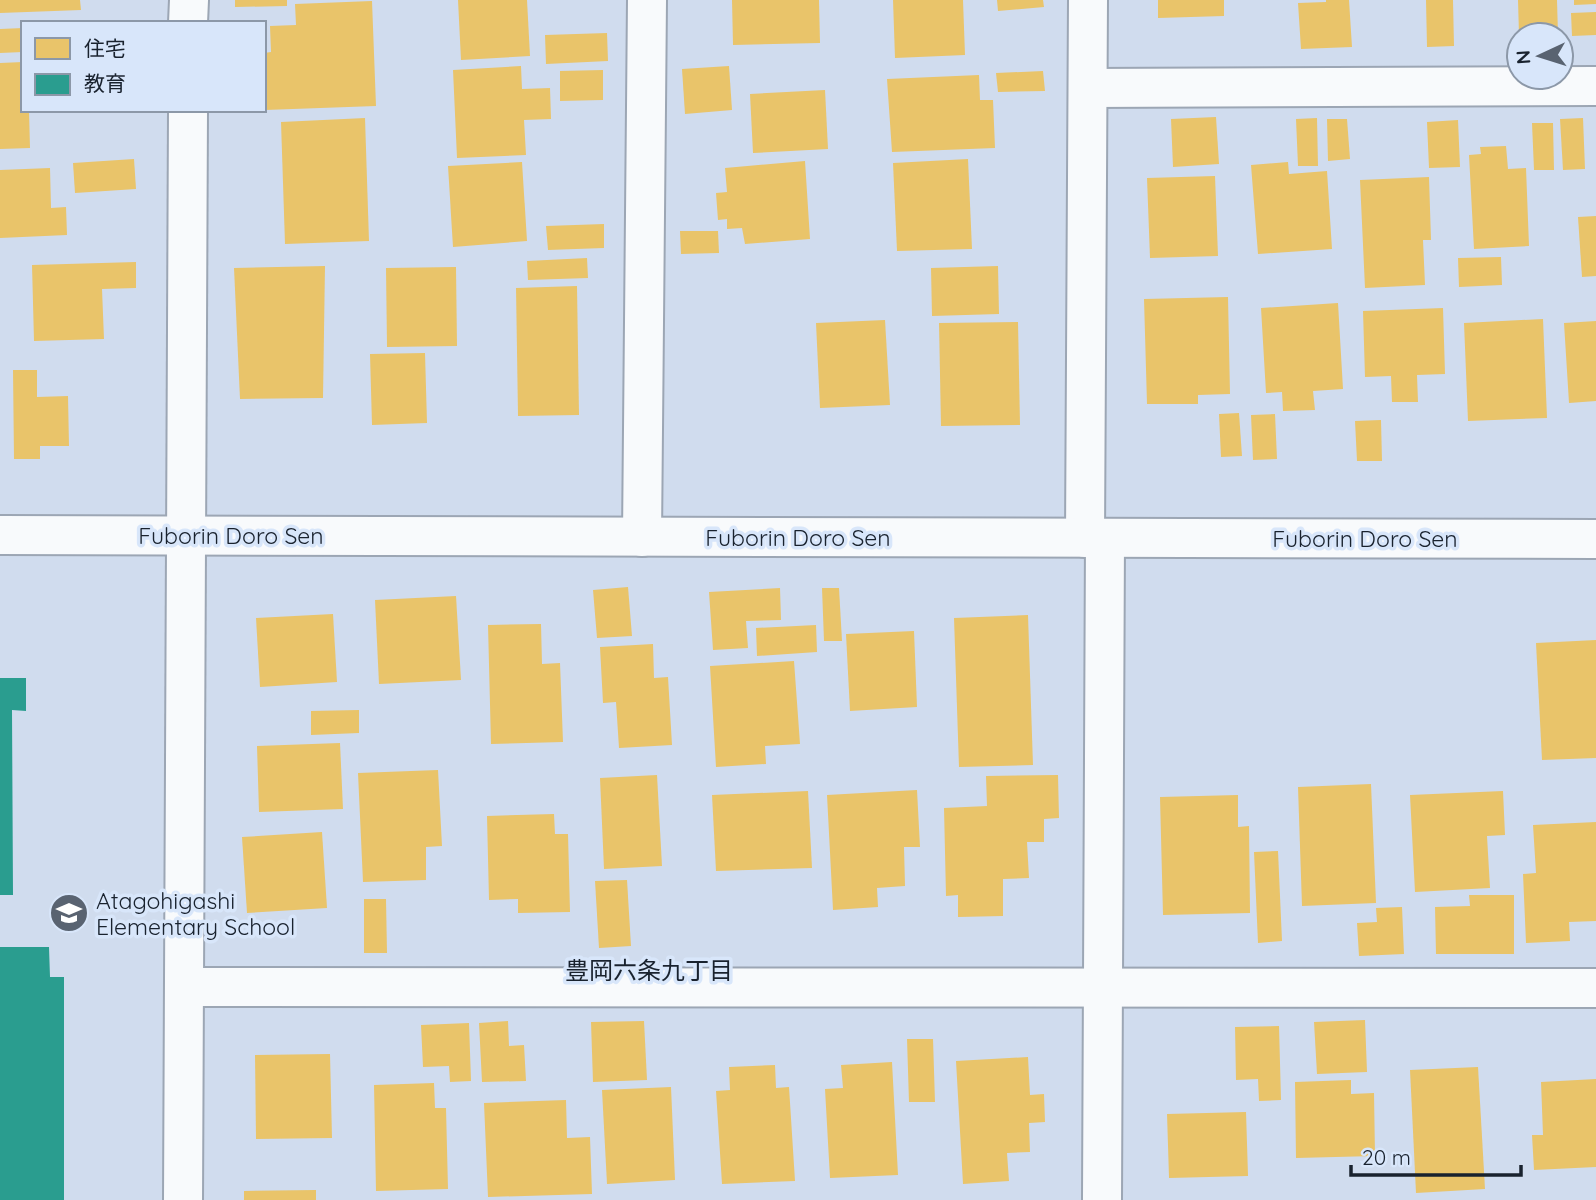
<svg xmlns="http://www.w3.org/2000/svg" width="1596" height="1200" font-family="Quicksand,'Noto Sans JP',sans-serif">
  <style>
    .homes { fill: #e9c46a }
    .schools { fill: #2a9d8f }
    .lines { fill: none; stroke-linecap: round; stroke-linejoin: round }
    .minor-casing { stroke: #9ca6b4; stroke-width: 42 }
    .tertiary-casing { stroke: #9ca6b4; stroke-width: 42 }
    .minor { stroke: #f8fafc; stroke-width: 38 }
    .tertiary { stroke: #f8fafc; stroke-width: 38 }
    .labels { text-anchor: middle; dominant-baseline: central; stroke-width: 7; stroke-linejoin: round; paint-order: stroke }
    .street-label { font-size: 23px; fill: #19222e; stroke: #d8e6fa }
    .poi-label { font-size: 23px; fill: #19222e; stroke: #d8e6fa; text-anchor: start }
    .neighbourhood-label { font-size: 24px; fill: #19222e; stroke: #d8e6fa }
  </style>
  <rect width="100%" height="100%" fill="#d0dcee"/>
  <g class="homes">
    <polygon points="0,0 80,0 81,10 0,13"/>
    <polygon points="235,0 287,0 287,6 235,7"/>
    <polygon points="458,0 527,0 530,56 461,60"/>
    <polygon points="732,0 819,0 820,43 733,45"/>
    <polygon points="893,0 963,0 965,55 895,58"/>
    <polygon points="997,0 1043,0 1044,7 998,11"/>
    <polygon points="1158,0 1224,0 1224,16 1158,18"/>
    <polygon points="1326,0 1349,0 1352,47 1301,49 1298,3 1326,2"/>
    <polygon points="1426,0 1453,0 1454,46 1427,47"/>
    <polygon points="1518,0 1557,0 1558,35 1519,35"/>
    <polygon points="1574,0 1596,0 1596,4 1574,5"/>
    <polygon points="372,1 376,106 265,110 264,53 271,52 270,26 296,25 295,4"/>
    <polygon points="1596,12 1596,35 1572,36 1571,13"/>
    <polygon points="23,28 23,52 0,53 0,29"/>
    <polygon points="607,33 608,61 546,64 545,35"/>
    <polygon points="23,62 23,110 29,110 30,148 0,149 0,63"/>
    <polygon points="521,66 522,89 550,88 551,119 524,120 526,155 457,158 453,70"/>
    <polygon points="729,66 732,110 685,114 682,69"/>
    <polygon points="603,70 603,100 560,101 560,71"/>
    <polygon points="1043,71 1045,91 998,92 996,73"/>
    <polygon points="979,75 980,100 993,100 995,148 892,152 887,79"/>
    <polygon points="825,90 828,149 753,153 750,94"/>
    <polygon points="1216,117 1219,164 1173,167 1171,119"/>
    <polygon points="365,118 369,241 285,244 281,122"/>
    <polygon points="1317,118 1318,166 1298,166 1296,119"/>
    <polygon points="1583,118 1585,169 1563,170 1560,119"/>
    <polygon points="1327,119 1347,119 1350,159 1328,161"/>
    <polygon points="1458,120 1460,167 1429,168 1427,122"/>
    <polygon points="1532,123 1553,123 1554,170 1534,170"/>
    <polygon points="1506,146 1508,169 1526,168 1529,246 1474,249 1469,155 1481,154 1480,147"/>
    <polygon points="134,159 136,189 75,193 73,163"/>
    <polygon points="968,159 972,249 897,251 893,163"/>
    <polygon points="805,161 810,239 745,244 742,228 727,229 727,219 718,220 716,193 727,192 725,168"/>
    <polygon points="522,162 527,241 453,247 448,166"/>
    <polygon points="1288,162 1289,174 1327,171 1332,249 1258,254 1251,165"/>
    <polygon points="50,168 51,208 66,207 67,235 0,238 0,170"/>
    <polygon points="1215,176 1218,256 1150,258 1147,178"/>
    <polygon points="1429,177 1431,240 1423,240 1425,285 1365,288 1360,180"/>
    <polygon points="1596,216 1596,276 1582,277 1578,217"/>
    <polygon points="604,224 604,248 548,250 546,226"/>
    <polygon points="680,231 718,231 719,253 681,254"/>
    <polygon points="1501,257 1502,285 1459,287 1458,258"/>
    <polygon points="587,258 588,278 528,280 527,261"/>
    <polygon points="136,262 136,288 102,289 104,339 34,341 32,265"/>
    <polygon points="325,266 323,398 240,399 234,268"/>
    <polygon points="998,266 999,314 932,316 931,268"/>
    <polygon points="456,267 457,346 387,347 386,268"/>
    <polygon points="577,286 579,415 518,416 516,288"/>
    <polygon points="1228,297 1230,394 1198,395 1198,404 1147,404 1144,299"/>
    <polygon points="1338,303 1343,389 1313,391 1315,410 1283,411 1282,392 1266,393 1261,308"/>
    <polygon points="1443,308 1445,374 1417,375 1418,402 1392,402 1391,376 1365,377 1363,311"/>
    <polygon points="1543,319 1547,418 1468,421 1464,323"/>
    <polygon points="885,320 890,405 820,408 816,323"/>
    <polygon points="1596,321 1596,401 1569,403 1564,323"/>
    <polygon points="1018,322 1020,425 941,426 939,323"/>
    <polygon points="425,353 427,423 372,425 370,354"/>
    <polygon points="13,370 37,370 37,397 68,396 69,446 40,446 40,459 14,459"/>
    <polygon points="1239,413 1242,456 1221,457 1219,414"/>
    <polygon points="1275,414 1277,459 1253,460 1251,415"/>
    <polygon points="1381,420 1382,461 1357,461 1355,421"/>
    <polygon points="628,587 632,636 597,638 593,590"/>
    <polygon points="780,588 781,620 746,621 748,648 713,650 709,592"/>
    <polygon points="822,588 839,588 842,641 824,641"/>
    <polygon points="456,596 461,680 379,684 375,600"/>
    <polygon points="333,614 337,682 260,687 256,618"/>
    <polygon points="1028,615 1033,765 959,767 954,618"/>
    <polygon points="541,624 542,664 560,663 563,742 491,744 488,625"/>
    <polygon points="816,625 817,652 757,656 756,628"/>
    <polygon points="914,631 917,707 850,711 846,634"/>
    <polygon points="1596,640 1596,758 1542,760 1536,643"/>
    <polygon points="653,644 654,678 668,677 672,745 619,748 616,702 603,703 600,647"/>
    <polygon points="794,661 800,744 765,746 766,764 716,767 710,666"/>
    <polygon points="359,710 359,733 311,735 311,711"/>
    <polygon points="340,743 343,809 259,812 257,746"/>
    <polygon points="438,770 442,846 426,847 426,880 363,882 358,773"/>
    <polygon points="657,775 662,866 604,869 600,778"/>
    <polygon points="1058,775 1059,818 1044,819 1044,842 1027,842 1029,878 1003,879 1003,916 958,917 958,895 946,896 944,808 987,806 986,776"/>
    <polygon points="1371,784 1376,903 1302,906 1298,787"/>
    <polygon points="917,790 920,847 904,847 905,886 877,888 878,907 833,910 827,795"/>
    <polygon points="808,791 812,868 716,871 712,795"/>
    <polygon points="1503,791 1505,835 1487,836 1490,888 1415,892 1410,795"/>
    <polygon points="1238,795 1238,827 1249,826 1250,913 1163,915 1160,797"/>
    <polygon points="554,814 555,834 568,834 570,912 518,913 518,899 489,900 487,816"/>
    <polygon points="1596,822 1596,921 1569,922 1570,941 1526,943 1523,874 1536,873 1533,825"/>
    <polygon points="322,832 327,908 247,913 242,837"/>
    <polygon points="1278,851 1282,941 1258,943 1254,852"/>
    <polygon points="627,880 631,946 599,948 595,881"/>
    <polygon points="1469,895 1514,895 1514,954 1436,954 1435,907 1470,906"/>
    <polygon points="364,899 386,899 387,953 364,953"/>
    <polygon points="1402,907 1404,954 1359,956 1357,923 1377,922 1376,908"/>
    <polygon points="1365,1020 1367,1072 1317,1074 1314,1022"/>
    <polygon points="508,1021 509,1046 524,1045 526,1081 482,1082 479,1023"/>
    <polygon points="644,1021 647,1080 593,1082 591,1022"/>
    <polygon points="469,1023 471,1081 450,1082 449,1066 423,1067 421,1025"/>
    <polygon points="1279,1026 1281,1100 1259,1101 1258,1079 1236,1080 1235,1027"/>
    <polygon points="907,1039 933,1039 935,1102 909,1102"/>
    <polygon points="330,1054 332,1138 256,1139 255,1055"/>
    <polygon points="1028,1057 1030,1095 1044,1094 1045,1122 1029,1123 1030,1152 1007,1153 1009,1181 963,1184 956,1061"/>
    <polygon points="892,1062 898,1175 830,1178 825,1089 843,1088 841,1065"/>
    <polygon points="775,1065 776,1088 789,1087 795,1181 722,1184 716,1091 730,1090 729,1067"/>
    <polygon points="1478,1067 1485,1189 1416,1193 1410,1070"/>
    <polygon points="1596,1079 1596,1167 1534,1170 1532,1135 1543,1135 1541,1082"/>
    <polygon points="1351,1080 1351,1094 1374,1093 1375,1156 1296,1158 1295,1082"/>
    <polygon points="434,1083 435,1108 446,1108 448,1189 376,1191 374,1085"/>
    <polygon points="671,1087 675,1180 607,1184 602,1090"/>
    <polygon points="566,1100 567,1138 590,1137 592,1194 488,1197 484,1103"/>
    <polygon points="1246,1112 1248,1176 1169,1178 1167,1114"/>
    <polygon points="316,1190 316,1200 244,1200 244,1191"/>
  </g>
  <g class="schools">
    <polygon points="0,678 26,678 26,711 12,710 13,895 0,895"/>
    <polygon points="0,947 49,947 50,977 64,977 64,1200 0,1200"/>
  </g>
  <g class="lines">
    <defs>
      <g id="minor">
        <polyline points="188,23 189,0"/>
        <polyline points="1088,88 1596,86"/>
        <polyline points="642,537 647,0"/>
        <polyline points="1085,538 1088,0"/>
        <polyline points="184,987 1596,988"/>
        <polyline points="183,1200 188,110"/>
        <polyline points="1102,1200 1105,538"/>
      </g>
      <polyline id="tertiary" points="0,535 1596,539"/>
    </defs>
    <use href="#minor" class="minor-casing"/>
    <use href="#tertiary" class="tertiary-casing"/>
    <use href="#minor" class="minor"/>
    <use href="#tertiary" class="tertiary"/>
  </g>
  <defs>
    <symbol id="school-disc" viewBox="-11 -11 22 22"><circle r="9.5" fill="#596371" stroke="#d8e6fa"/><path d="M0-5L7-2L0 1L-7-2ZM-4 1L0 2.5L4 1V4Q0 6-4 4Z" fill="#fff"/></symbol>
  </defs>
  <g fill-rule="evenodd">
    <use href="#school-disc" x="47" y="891" width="44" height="44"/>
  </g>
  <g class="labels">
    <g class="street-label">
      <text x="231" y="535">Fuborin Doro Sen</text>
      <text x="798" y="537">Fuborin Doro Sen</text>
      <text x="1365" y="538">Fuborin Doro Sen</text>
    </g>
    <g class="poi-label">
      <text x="96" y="900">Atagohigashi<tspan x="96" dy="26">Elementary School</tspan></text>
    </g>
    <g class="neighbourhood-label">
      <text x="649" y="970">豊岡六条九丁目</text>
    </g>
  </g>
  <rect x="21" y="21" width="245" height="91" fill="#d8e6fa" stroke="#8c98a8" stroke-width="2"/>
  <rect x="35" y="38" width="35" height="21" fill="#e9c46a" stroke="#8c98a8" stroke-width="2"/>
  <text x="84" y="56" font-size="21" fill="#19222e">住宅</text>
  <rect x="35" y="74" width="35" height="21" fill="#2a9d8f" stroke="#8c98a8" stroke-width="2"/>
  <text x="84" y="91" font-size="21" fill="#19222e">教育</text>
  <g transform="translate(1540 56) rotate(266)"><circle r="33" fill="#d8e6fa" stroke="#8c98a8" stroke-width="2"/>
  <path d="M0-5L12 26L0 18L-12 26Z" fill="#596371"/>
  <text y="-10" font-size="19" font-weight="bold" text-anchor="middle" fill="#19222e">N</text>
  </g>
  <path d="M1351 1165v10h170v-10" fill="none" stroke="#19222e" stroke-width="3.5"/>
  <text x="1362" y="1165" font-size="21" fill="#19222e" stroke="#d8e6fa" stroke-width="5" paint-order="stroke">20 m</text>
</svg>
